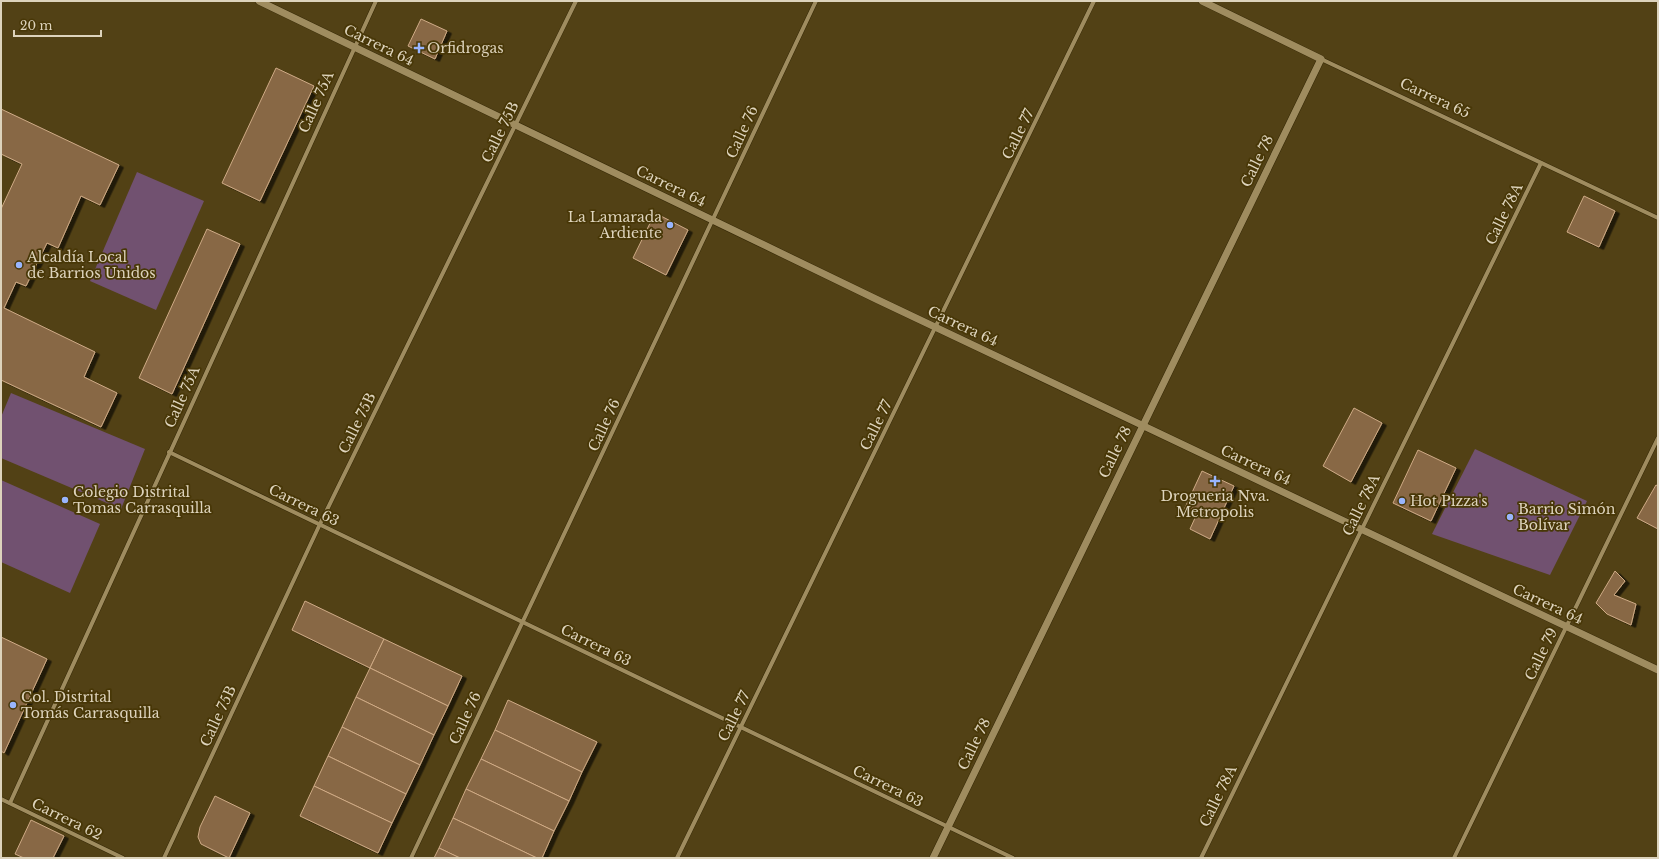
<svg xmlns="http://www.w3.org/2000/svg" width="1659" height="859" font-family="'Libre Baskerville',serif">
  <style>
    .green { fill: #715170 }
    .building { fill: #886744; stroke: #cfab86; filter: url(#shadow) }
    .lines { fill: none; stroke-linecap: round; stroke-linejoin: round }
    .minor-casing { stroke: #352806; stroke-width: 5 }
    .tertiary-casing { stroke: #352806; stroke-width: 8 }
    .minor { stroke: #9f8c5f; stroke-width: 4 }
    .tertiary { stroke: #9f8c5f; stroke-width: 7 }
    .poi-dot { fill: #99b5fd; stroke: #483707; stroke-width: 1.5 }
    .labels { text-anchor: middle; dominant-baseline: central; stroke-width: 3.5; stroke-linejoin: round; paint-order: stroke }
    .street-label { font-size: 14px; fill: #ddd3bc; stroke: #483707 }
    .poi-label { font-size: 14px; fill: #ddd3bc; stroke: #483707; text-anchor: start }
  </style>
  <defs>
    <filter id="shadow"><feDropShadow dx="4.5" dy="2.5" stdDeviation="0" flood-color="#0009"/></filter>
  </defs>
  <rect width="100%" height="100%" fill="#524115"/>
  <g class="green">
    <polygon points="137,172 204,201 156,310 90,281"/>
    <polygon points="11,393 145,449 121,509 1,458 1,417"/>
    <polygon points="1475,449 1587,501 1550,575 1432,534"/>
    <polygon points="1,480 100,524 70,593 1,562"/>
  </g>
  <g class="building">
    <polygon points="421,19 447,31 435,59 408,46"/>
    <polygon points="276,68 314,86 260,201 222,183"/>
    <polygon points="1,109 119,165 100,205 81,196 58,248 47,243 26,286 16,282 4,308 95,352 84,377 117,393 101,427 1,380 1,209 22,164 1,154"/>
    <polygon points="1584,196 1615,211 1599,247 1567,232"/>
    <polygon points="655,213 688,230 666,275 633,258"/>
    <polygon points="207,229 240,244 172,394 139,378"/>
    <polygon points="1354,408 1382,423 1351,482 1323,466"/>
    <polygon points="1418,450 1456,468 1431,521 1393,503"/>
    <polygon points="1202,471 1234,486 1210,539 1190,529 1195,518 1183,512"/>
    <polygon points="1656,485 1658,486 1658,529 1637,518"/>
    <polygon points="1615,571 1625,581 1614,595 1636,604 1631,625 1607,614 1596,603"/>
    <polygon points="305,601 384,639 370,668 292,630"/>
    <polygon points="1,637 47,659 4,753 1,751"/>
    <polygon points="384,639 462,676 448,706 370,668"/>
    <polygon points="370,668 448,706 434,735 356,697"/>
    <polygon points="356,697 434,735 420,765 342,727"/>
    <polygon points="508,700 597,742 582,772 495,730"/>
    <polygon points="342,727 420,765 406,794 328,756"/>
    <polygon points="495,730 582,772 569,801 481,759"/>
    <polygon points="328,756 406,794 392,823 314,786"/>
    <polygon points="481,759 569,801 554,831 466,789"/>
    <polygon points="314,786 392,823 378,853 300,816"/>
    <polygon points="466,789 554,831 542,858 537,858 453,818"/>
    <polygon points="215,796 250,813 229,858 201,844 198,837 200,827"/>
    <polygon points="453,818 537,858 460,858 439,848"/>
    <polygon points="31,820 64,836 53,858 24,858 15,854"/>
    <polygon points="439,848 460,858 434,858"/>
  </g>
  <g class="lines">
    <defs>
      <g id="minor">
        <polyline points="1321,59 1658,218"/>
        <polyline points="169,452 1013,858"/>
        <polyline points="1,799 123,858"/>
        <polyline points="10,803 376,1"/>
        <polyline points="164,858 320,524 576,1"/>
        <polyline points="411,858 816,1"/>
        <polyline points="677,858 1094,1"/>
        <polyline points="1201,858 1541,163"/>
        <polyline points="1454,858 1658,438"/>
      </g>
      <g id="tertiary">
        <polyline points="259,1 878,300 1658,670"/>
        <polyline points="933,858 1321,59 1202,1"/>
      </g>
    </defs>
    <use href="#minor" class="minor-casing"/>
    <use href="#tertiary" class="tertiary-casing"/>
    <use href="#minor" class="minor"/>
    <use href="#tertiary" class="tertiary"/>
  </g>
  <g class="poi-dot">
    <path d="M417 42h4v4h4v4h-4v4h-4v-4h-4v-4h4z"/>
    <circle cx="670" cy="225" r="4"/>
    <circle cx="19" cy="265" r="4"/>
    <path d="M1213 475h4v4h4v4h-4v4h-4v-4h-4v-4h4z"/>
    <circle cx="65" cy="500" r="4"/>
    <circle cx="1402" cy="501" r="4"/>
    <circle cx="1510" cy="517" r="4"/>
    <circle cx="13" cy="705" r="4"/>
  </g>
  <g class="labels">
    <g class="street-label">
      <text transform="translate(379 45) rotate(26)">Carrera 64</text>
      <text transform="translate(1435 98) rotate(25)">Carrera 65</text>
      <text transform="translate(316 102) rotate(-66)">Calle 75A</text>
      <text transform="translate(500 132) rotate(-64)">Calle 75B</text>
      <text transform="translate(742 132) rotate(-65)">Calle 76</text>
      <text transform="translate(1018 134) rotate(-64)">Calle 77</text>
      <text transform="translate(1257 161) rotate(-64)">Calle 78</text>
      <text transform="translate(671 186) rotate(26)">Carrera 64</text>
      <text transform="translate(1504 214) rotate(-64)">Calle 78A</text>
      <text transform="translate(963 326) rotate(25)">Carrera 64</text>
      <text transform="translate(182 397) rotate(-66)">Calle 75A</text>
      <text transform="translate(357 423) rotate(-64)">Calle 75B</text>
      <text transform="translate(604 425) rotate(-65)">Calle 76</text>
      <text transform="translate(876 425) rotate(-64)">Calle 77</text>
      <text transform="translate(1115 452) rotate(-64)">Calle 78</text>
      <text transform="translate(1256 465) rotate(25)">Carrera 64</text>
      <text transform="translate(304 505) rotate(26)">Carrera 63</text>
      <text transform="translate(1361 505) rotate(-64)">Calle 78A</text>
      <text transform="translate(1548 604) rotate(25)">Carrera 64</text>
      <text transform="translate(596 645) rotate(26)">Carrera 63</text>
      <text transform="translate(1541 654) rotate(-64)">Calle 79</text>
      <text transform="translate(218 716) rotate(-65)">Calle 75B</text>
      <text transform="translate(734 716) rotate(-64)">Calle 77</text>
      <text transform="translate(465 718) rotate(-65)">Calle 76</text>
      <text transform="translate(974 744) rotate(-64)">Calle 78</text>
      <text transform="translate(888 786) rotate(26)">Carrera 63</text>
      <text transform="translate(1218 796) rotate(-64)">Calle 78A</text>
      <text transform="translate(67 819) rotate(26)">Carrera 62</text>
    </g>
    <g class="poi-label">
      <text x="427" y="48">Orfidrogas</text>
      <text x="662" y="217" text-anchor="end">La Lamarada<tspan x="662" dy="16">Ardiente</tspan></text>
      <text x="27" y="257">Alcaldía Local<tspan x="27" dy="16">de Barrios Unidos</tspan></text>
      <text x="73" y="492">Colegio Distrital<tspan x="73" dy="16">Tomas Carrasquilla</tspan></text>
      <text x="1215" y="496" text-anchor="middle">Drogueria Nva.<tspan x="1215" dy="16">Metropolis</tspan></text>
      <text x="1410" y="501">Hot Pizza's</text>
      <text x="1518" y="509">Barrio Simón<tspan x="1518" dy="16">Bolívar</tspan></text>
      <text x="21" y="697">Col. Distrital<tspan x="21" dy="16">Tomás Carrasquilla</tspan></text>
    </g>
  </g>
  <rect width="1659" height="859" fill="none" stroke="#ddd3bc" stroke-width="4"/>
  <path d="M14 30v6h87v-6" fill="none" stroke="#ddd3bc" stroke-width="2"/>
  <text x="20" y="30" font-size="12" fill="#ddd3bc" stroke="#483707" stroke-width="3" paint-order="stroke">20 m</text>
</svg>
